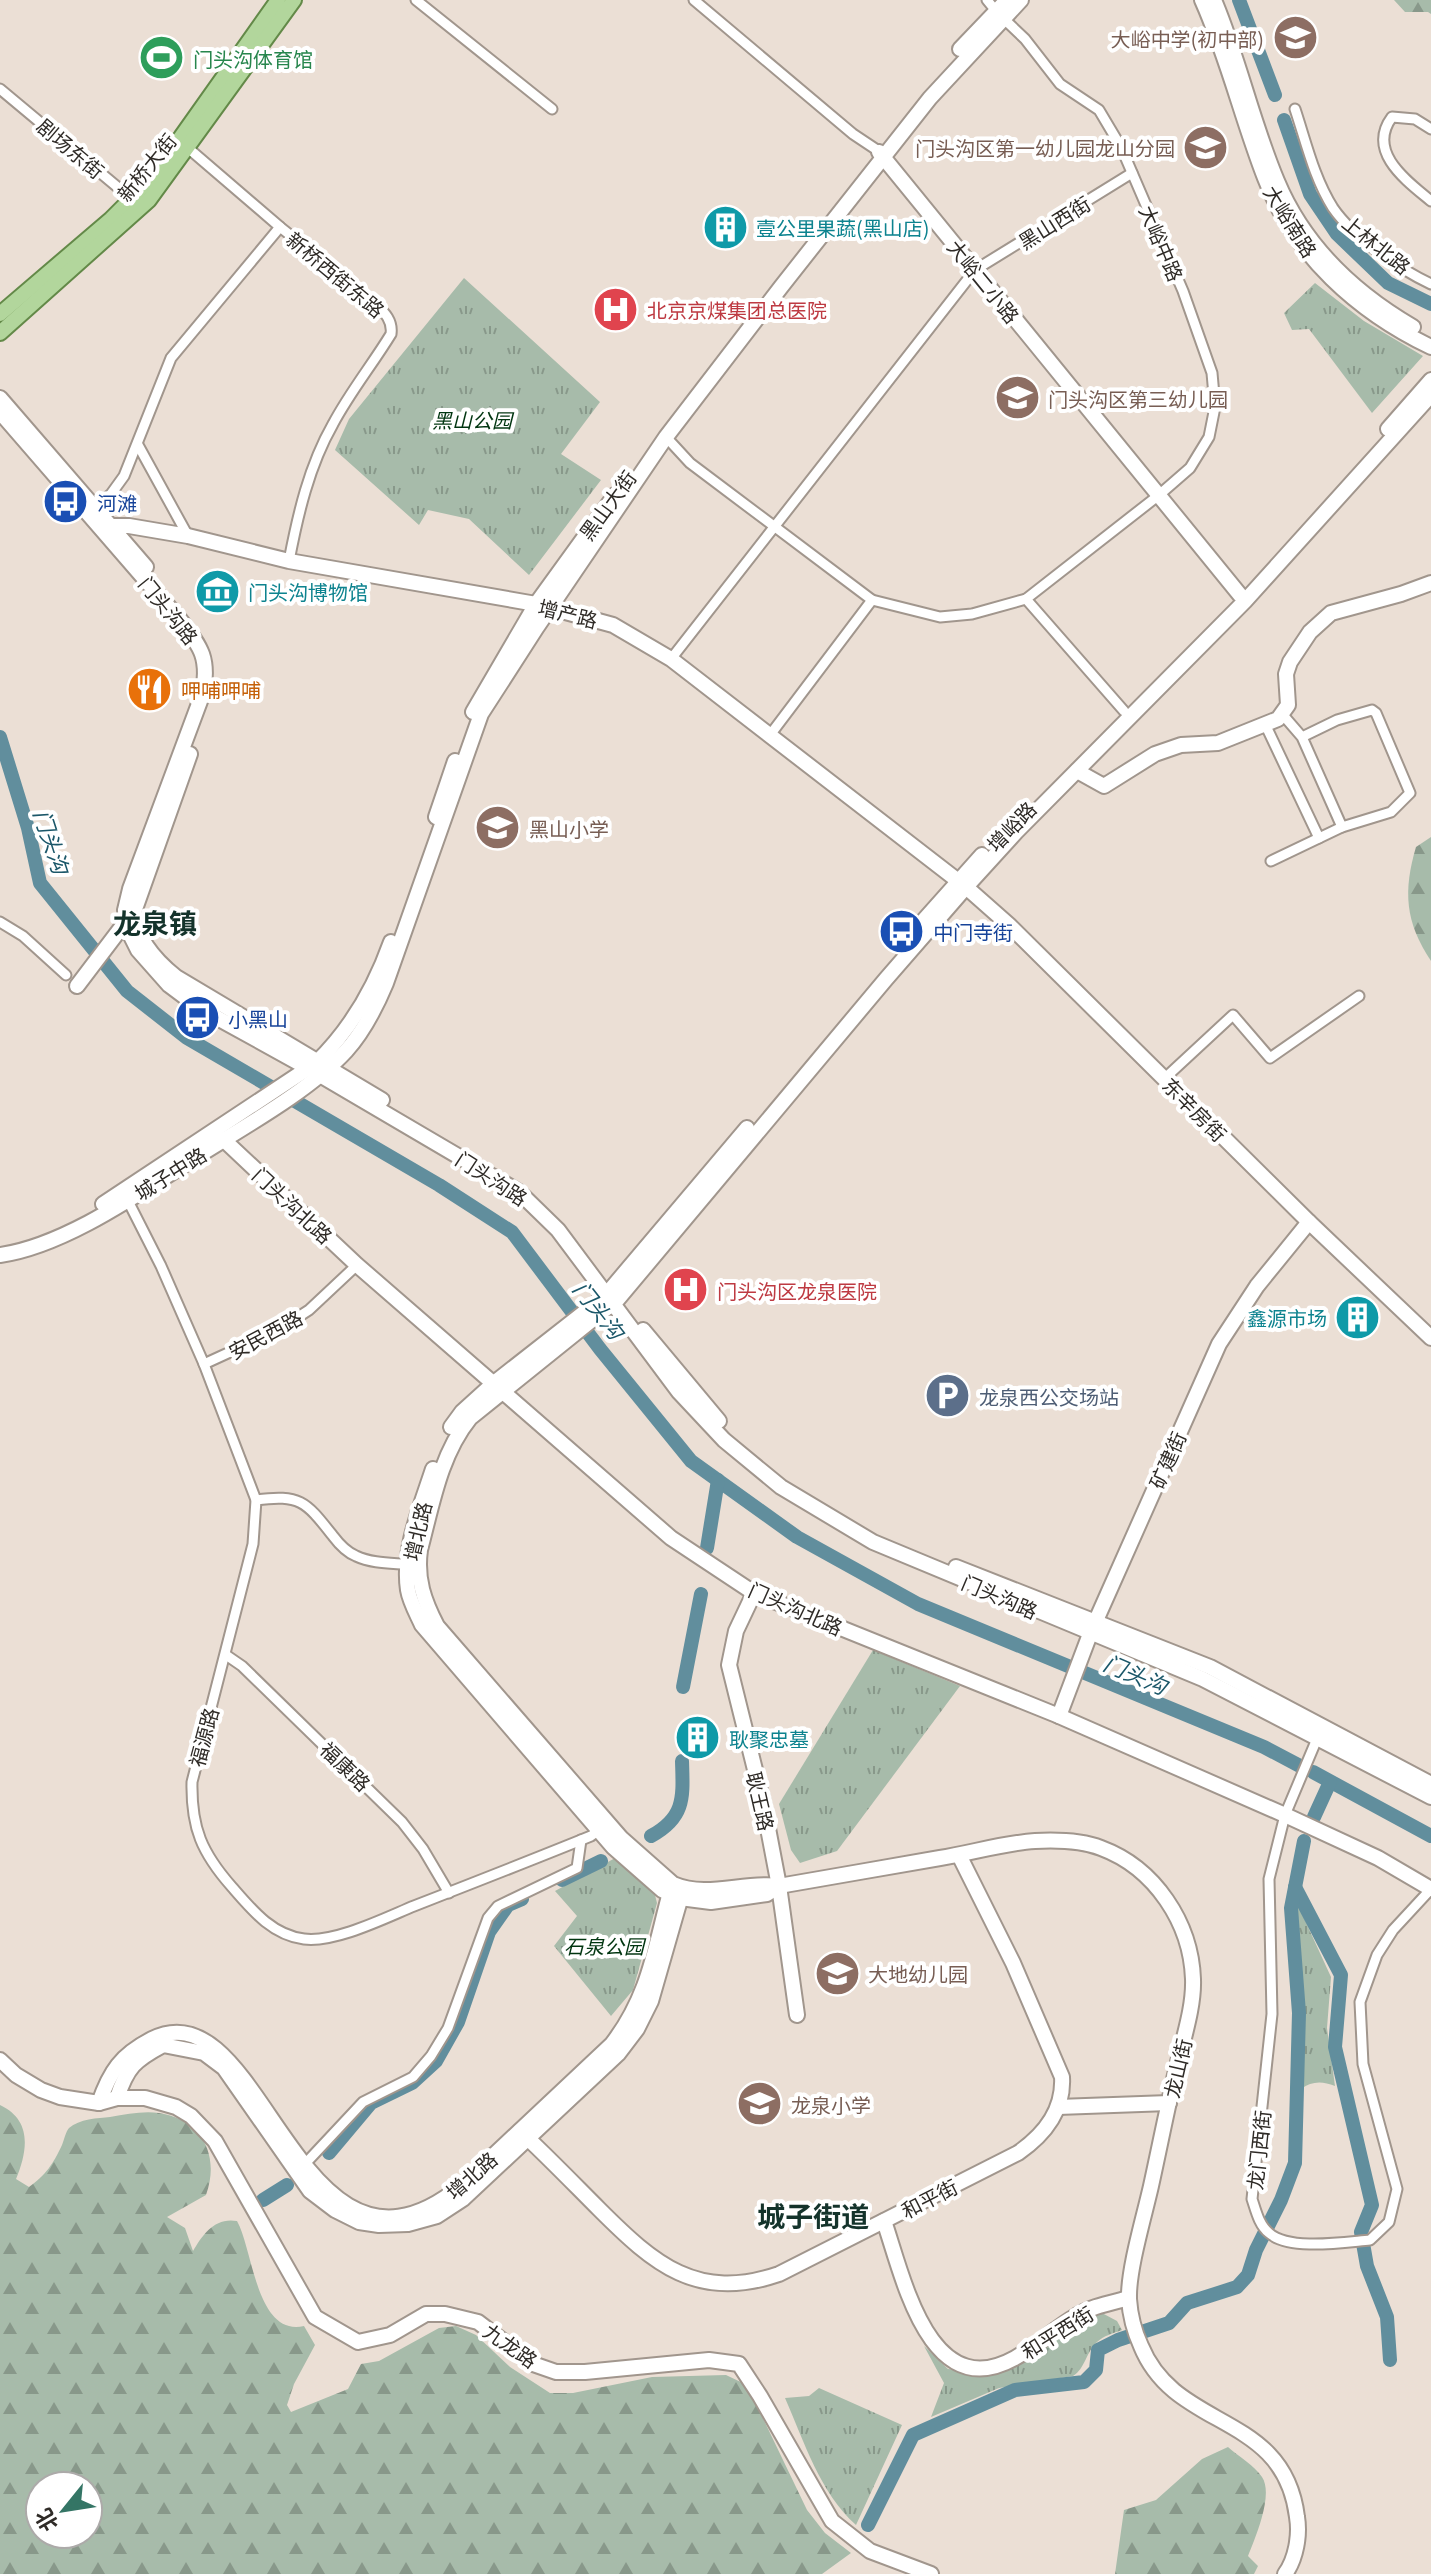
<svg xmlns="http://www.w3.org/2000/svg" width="1431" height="2574" font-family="Georgia,'Noto Sans SC',serif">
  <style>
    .forest { fill: url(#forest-firs); fill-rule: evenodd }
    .park { fill: url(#park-tufts) }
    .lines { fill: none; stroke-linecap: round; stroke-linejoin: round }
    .river { stroke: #618e9d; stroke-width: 14 }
    .street-casing { stroke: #a1968d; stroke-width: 13 }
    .secondary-casing { stroke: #a1968d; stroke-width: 18 }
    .primary-casing { stroke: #638948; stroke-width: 18 }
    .street { stroke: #fff; stroke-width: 9 }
    .secondary { stroke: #fff; stroke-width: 14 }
    .primary { stroke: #b2d69c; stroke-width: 14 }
    .labels { text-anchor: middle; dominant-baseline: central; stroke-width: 8; stroke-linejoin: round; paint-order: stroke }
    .education-label { font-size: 20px; fill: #785e54; stroke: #fff; text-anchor: start }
    .leisure-label { font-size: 20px; fill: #27864d; stroke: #fff; text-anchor: start }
    .street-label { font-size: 20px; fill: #2f2b27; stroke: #fff }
    .culture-label { font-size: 20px; fill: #0d838f; stroke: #fff; text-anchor: start }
    .health-label { font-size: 20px; fill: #be3a42; stroke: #fff; text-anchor: start }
    .park-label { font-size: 20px; font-style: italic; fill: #003510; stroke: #fff }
    .transit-label { font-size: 20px; fill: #164399; stroke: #fff; text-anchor: start }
    .food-label { font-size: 20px; fill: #c56008; stroke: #fff; text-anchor: start }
    .service-label { font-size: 20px; fill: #4e5e75; stroke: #fff; text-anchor: start }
    .water-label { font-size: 22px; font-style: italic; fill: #1b5769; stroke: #fff }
    .district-label { font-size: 28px; font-weight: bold; fill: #14332b; stroke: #fff }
  </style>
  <defs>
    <pattern id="forest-firs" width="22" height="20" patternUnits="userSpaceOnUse" patternTransform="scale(2)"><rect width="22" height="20" fill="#a7bbaa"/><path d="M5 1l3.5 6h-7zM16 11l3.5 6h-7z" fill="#88988a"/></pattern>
    <pattern id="park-tufts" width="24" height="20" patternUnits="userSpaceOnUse" patternTransform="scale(2)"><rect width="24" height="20" fill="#a7bbaa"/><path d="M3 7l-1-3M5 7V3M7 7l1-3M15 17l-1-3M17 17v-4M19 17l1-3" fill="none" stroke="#88988a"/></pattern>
  </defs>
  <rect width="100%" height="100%" fill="#ebdfd5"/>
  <g class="forest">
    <polygon points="1394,0 1431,0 1431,14 1428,12 1405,12"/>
    <path d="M 1431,837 L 1431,961 C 1405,922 1403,891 1416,847 Z"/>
    <path d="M 0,2105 C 32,2120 28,2150 16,2179 L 29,2187 C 46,2175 53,2164 62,2145 C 64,2140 66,2131 69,2128 C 79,2119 98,2118 110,2117 C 127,2114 143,2111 159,2113 C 203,2120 220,2156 206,2195 L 167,2217 L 185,2228 L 193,2251 C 203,2234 215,2217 237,2221 C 253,2249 256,2337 304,2326 L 315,2345 L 294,2384 L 287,2405 L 291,2412 L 348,2389 L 361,2364 L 379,2361 L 439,2328 L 456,2326 L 476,2335 L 510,2367 L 550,2393 L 573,2393 L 652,2377 L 726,2375 L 747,2385 L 807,2510 L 825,2533 L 851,2553 L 822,2574 L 0,2574 ZM 40,2486 L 88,2486 L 88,2534 L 40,2534 Z"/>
    <path d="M 1228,2447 C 1238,2456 1255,2466 1262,2477 C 1274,2495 1255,2538 1248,2556 L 1258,2566 L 1254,2574 L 1115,2574 L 1124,2510 L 1156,2500 L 1202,2459 Z"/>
  </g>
  <g class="park">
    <polygon points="464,278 600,402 561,454 601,480 529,575 469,519 428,510 419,525 335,450 349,419"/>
    <polygon points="1315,283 1364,321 1423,356 1372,413 1309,329 1292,330 1284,313"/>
    <polygon points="873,1650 960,1686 837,1851 800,1863 791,1850 779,1804"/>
    <polygon points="617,1857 654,1891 657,1903 633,1990 611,2016 554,1946 577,1916 555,1891"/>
    <path d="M 1297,1903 L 1331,1977 L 1327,2028 L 1335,2086 C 1322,2081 1312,2081 1301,2089 L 1304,2002 Z"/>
    <path d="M 1102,2313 L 1117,2321 L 1122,2330 C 1114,2333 1103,2336 1097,2342 C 1086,2352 1085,2369 1073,2376 L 999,2388 L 931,2417 L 944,2383 L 924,2346 L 948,2369 L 975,2371 L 1013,2366 L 1065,2328 Z"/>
    <path d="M 819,2388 L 902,2425 L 856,2525 C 820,2493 804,2441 785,2398 L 809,2396 Z"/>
  </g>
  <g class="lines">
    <g class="river">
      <polyline points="1239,0 1275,95"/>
      <polyline points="1284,120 1310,194 1337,234 1388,283 1431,304"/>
      <polyline points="0,737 28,828 40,883 127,991 187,1038 439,1185 512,1232 600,1349 691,1461 797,1537 918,1604 1264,1747 1300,1766"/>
      <polyline points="707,1548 718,1480"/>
      <polyline points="683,1687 701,1594"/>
      <polyline points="1313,1772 1431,1836"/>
      <polyline points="1314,1817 1330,1782"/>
      <path d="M 651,1836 C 686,1817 683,1796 682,1761"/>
      <polyline points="562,1880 601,1861"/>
      <polyline points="1295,1887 1341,1975 1335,2047 1372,2205 1361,2232 1367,2266 1387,2317 1390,2360"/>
      <polyline points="329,2153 371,2103 412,2083 436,2061 458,2022 489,1932 508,1905 522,1899"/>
      <polyline points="263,2200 287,2185"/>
      <polyline points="868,2525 913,2435 1015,2390 1084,2382 1096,2370 1098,2350 1118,2340 1169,2323 1187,2303 1237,2287 1248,2275 1256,2250 1281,2200 1295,2163 1299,2013 1291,1908 1304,1841"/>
    </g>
    <defs>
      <g id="street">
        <polyline points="416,0 552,109"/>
        <polyline points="694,0 853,134 877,150"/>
        <polyline points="987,0 996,11"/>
        <polyline points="0,89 133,200"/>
        <path d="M 1295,109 C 1306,142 1314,178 1333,208 C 1353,237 1399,269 1431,284"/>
        <path d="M 1431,129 L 1415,119 L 1392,117 C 1366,152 1407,181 1431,201"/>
        <path d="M 188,148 L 280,227 L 374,302 C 384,312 393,320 391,334 C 372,365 350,392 333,424 C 309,466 298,514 289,561"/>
        <polyline points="666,437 690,463 872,600 940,617 972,614 1026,599 1159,495 1190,468 1209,437 1215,407 1212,373 1183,291 1121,147 1099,110 1060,84 1025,39 1003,18"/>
        <polyline points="138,445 188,536"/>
        <polyline points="95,507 111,494 124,476 171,358 280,227"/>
        <polyline points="1026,599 1124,711"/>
        <polyline points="671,659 975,270 1132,173"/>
        <polyline points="1283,715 1302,737 1342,827 1391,812 1410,793 1376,713 1372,710 1337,720 1302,737"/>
        <polyline points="1265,724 1319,838"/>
        <polyline points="770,735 872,600"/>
        <polyline points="1271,861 1342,827"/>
        <polyline points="0,922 23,936 66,975"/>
        <polyline points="1165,1078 1233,1015 1270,1058 1359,996"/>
        <path d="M 126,1197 L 161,1266 L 204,1364 L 256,1500 L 253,1544 L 192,1782 C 191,1828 202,1853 232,1887 C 252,1910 272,1935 304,1939 C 335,1943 385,1918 414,1906 C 473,1883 532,1860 591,1836 L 603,1827"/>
        <polyline points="204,1364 278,1330 309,1310 357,1265"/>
        <path d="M 256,1500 C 301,1494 306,1502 333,1536 C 339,1544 346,1552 356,1556 C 373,1564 394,1563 411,1565"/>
        <polyline points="226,1655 242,1666 402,1822 423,1849 449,1893"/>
        <path d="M 1319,1734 L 1285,1815 L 1269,1879 L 1272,2014 L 1252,2199 C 1256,2211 1259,2225 1269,2233 C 1289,2251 1345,2242 1370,2240 L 1389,2222 L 1397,2189 L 1363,2064 L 1360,2002 L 1377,1955 L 1393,1930 L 1431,1889"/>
        <polyline points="304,2165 363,2102 413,2077 431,2056 448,2028 488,1918 498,1906 577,1868 581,1840"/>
      </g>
      <g id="secondary">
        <path d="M 1202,0 C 1228,58 1242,119 1265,178 C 1294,255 1358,312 1431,347"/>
        <path d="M 1214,0 C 1239,59 1252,122 1277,181 C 1304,246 1353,292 1413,327"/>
        <polyline points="960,49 1007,0"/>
        <polyline points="879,152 1240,595"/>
        <polyline points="0,398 146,567"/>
        <path d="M 0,412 L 181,621 C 202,648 209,659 203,693 L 130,889 L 125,910 L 128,930 L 138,950 L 169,985 L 201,1009 L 308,1068 L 519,1192 L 558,1230 L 679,1392 L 724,1440 L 781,1487 L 873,1542 L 1203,1679 L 1431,1797"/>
        <polyline points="1388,429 1431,380"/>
        <polyline points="109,526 129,526 188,536 289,561 536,604 613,625 671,659 966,887 1009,925 1309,1222 1431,1338"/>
        <polyline points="473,712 536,604 615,495"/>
        <path d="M 190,754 L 134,912 C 136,938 156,961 176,977 L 382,1100"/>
        <polyline points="1077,771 1104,786 1155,754 1181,745 1218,743 1278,719 1288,705 1286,674 1290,662 1310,632 1331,613 1401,594 1431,583"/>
        <polyline points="436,817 455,761"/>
        <polyline points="916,929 982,855"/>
        <polyline points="77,986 121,928 131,921"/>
        <polyline points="224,1140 357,1265 671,1538 754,1593 1059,1716 1285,1815 1378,1858 1431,1889"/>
        <path d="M 103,1204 L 316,1063 C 350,1030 375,987 391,942"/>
        <path d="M 0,1255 C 66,1246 145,1189 201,1154 C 247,1125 309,1091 346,1051 C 364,1031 376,1007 386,983 L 481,714 L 537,627 L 666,437 L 781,287 L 930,98 L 1021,0"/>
        <polyline points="643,1330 719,1421"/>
        <polyline points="451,1427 462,1412 494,1383 605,1296 747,1128"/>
        <path d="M 433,1469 C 421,1506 402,1550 408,1590 C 410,1602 417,1614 422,1625 L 613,1847 L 662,1890 L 680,1898 L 711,1902 L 767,1894 L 779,1886"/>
        <polyline points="956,1567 1210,1667 1431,1784"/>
        <polyline points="754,1593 736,1631 729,1665 763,1802 779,1886 797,2015"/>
        <polyline points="1059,1716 1090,1634 1219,1344 1257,1286 1309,1222"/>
        <polyline points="0,2060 16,2075 41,2090 60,2097 99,2103 117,2098 145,2098 176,2107 191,2116 215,2141 315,2317 358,2342 390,2335 426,2314 445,2314 478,2322 533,2364 556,2372 585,2372 709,2360 739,2364 760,2396 832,2521 870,2551 931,2574"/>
        <path d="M 117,2098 C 127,2067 135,2060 163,2045 L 204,2053 L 224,2068 L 310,2191 L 335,2210 L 359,2222 L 379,2225 L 408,2224 L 437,2216 L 463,2199 L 618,2054 L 637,2029 L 651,2001 L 682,1893"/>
        <path d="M 99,2103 C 110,2071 121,2055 152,2039 C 264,1983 297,2319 461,2186 L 612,2044 C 650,1995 655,1946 671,1889"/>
        <polyline points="1058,2107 1169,2103"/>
        <path d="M 520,2131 C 547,2156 573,2183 599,2209 C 654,2264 697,2302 779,2274 L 1018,2153 C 1044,2135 1064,2110 1062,2077 L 1013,1963 L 959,1855"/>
        <path d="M 884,2221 C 903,2276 929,2406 1015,2358 C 1037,2346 1055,2328 1076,2316 C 1092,2306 1111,2303 1129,2298"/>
        <path d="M 1285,2574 C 1296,2559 1300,2535 1297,2517 C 1284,2411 1176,2432 1141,2346 C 1135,2333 1130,2314 1129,2299 C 1128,2270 1144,2217 1151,2186 C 1160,2145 1168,2104 1178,2062 C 1184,2036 1194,2006 1193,1979 C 1191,1923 1155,1868 1101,1848 C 1083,1841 1055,1840 1035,1841 C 1004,1843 971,1853 940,1858 C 886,1867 833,1877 779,1886 C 743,1881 708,1899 673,1884 L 621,1838 L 437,1626 C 424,1601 416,1579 420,1550 C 432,1505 440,1455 470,1418 L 618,1299 L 886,979 L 966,887 L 1016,832 L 1245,601 L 1431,395"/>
      </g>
      <g id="primary">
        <polyline points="0,314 111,219 139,191 181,137 278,0"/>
        <polyline points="0,333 149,200 294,0"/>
      </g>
    </defs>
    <use href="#street" class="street-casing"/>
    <use href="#secondary" class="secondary-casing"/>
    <use href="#primary" class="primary-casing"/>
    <use href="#street" class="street"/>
    <use href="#secondary" class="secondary"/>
    <use href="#primary" class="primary"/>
  </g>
  <defs>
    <symbol id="school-disc" viewBox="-11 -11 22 22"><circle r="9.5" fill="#8d6e63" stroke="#fff"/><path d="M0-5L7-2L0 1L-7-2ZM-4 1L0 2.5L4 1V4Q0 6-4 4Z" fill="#fff"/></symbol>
    <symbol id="stadium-disc" viewBox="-11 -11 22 22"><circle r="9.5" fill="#2e9e5b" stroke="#fff"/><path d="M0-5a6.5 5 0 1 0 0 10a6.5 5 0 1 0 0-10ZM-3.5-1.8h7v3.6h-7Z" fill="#fff"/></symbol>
    <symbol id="building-disc" viewBox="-11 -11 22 22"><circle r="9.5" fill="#0f9aa8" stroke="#fff"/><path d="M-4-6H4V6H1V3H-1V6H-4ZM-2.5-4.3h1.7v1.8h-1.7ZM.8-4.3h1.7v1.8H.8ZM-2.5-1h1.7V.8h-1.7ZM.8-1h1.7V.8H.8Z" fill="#fff"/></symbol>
    <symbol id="hospital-disc" viewBox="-11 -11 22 22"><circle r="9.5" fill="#e0444e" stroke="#fff"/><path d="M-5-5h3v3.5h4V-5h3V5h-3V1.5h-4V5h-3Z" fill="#fff"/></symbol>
    <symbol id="bus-disc" viewBox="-11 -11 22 22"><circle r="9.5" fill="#1a4fb4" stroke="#fff"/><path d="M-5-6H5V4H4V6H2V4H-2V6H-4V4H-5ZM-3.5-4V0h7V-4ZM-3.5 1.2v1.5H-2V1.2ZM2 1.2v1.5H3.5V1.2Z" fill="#fff"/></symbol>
    <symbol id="museum-disc" viewBox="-11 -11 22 22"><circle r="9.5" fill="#0f9aa8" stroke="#fff"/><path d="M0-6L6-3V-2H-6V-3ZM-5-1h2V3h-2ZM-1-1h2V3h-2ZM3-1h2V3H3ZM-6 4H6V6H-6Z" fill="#fff"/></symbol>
    <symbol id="restaurant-disc" viewBox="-11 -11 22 22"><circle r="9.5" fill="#e8710a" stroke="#fff"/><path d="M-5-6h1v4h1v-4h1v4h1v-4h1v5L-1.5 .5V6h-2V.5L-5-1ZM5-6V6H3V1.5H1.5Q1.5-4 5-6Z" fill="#fff"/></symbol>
    <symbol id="parking-disc" viewBox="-11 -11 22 22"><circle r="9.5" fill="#5c6f8a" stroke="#fff"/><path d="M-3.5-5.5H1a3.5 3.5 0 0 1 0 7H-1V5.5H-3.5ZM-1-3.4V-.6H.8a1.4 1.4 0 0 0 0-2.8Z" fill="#fff"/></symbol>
  </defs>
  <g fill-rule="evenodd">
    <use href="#school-disc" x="1270" y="12" width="51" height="51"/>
    <use href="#stadium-disc" x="136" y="32" width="51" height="51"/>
    <use href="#school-disc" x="1180" y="122" width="51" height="51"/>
    <use href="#building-disc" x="700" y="202" width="51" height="51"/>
    <use href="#hospital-disc" x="590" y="284" width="51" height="51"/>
    <use href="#school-disc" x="992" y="372" width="51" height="51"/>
    <use href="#bus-disc" x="40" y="476" width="51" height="51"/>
    <use href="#museum-disc" x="192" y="566" width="51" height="51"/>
    <use href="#restaurant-disc" x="124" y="664" width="51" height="51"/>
    <use href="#school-disc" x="472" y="802" width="51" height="51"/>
    <use href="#bus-disc" x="876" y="906" width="51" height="51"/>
    <use href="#bus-disc" x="172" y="992" width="51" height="51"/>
    <use href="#hospital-disc" x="660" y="1264" width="51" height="51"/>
    <use href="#building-disc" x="1332" y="1292" width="51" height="51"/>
    <use href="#parking-disc" x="922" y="1370" width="51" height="51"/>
    <use href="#building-disc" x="672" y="1712" width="51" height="51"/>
    <use href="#school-disc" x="812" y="1948" width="51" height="51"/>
    <use href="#school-disc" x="734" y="2078" width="51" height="51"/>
  </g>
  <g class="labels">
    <g class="education-label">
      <text x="1264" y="38" text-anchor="end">大峪中学(初中部)</text>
      <text x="1175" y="147" text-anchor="end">门头沟区第一幼儿园龙山分园</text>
      <text x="1048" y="398">门头沟区第三幼儿园</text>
      <text x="529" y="828">黑山小学</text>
      <text x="868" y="1973">大地幼儿园</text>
      <text x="791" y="2104">龙泉小学</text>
    </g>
    <g class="leisure-label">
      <text x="193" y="58">门头沟体育馆</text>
    </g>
    <g class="street-label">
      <text transform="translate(71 148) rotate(40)">剧场东街</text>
      <text transform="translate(146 167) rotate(-51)">新桥大街</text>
      <text transform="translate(1291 221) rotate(58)">大峪南路</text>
      <text transform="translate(1054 222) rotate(-32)">黑山西街</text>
      <text transform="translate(1162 243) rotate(67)">大峪中路</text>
      <text transform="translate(1377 244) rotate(39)">上林北路</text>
      <text transform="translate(336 274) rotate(40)">新桥西街东路</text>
      <text transform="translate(984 281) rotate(51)">大峪二小路</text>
      <text transform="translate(607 505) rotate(-54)">黑山大街</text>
      <text transform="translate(169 610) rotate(51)">门头沟路</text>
      <text transform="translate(568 613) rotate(14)">增产路</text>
      <text transform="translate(1011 826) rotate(-46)">增峪路</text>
      <text transform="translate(1195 1109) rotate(45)">东辛房街</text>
      <text transform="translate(170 1173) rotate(-32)">城子中路</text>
      <text transform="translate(492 1178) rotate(33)">门头沟路</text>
      <text transform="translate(293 1205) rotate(43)">门头沟北路</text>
      <text transform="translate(265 1334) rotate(-28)">安民西路</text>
      <text transform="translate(1167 1460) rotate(-66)">矿建街</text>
      <text transform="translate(417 1531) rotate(-77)">增北路</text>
      <text transform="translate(1000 1596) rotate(23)">门头沟路</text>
      <text transform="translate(796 1608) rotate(24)">门头沟北路</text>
      <text transform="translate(203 1737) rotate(-75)">福源路</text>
      <text transform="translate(346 1766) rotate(44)">福康路</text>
      <text transform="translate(761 1801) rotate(77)">耿王路</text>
      <text transform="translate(1177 2068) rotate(-77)">龙山街</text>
      <text transform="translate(1258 2150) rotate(-84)">龙门西街</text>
      <text transform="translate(471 2175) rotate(-41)">增北路</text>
      <text transform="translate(929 2198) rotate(-27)">和平街</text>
      <text transform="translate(1057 2332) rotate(-32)">和平西街</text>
      <text transform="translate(511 2345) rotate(35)">九龙路</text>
    </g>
    <g class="culture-label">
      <text x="756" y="227">壹公里果蔬(黑山店)</text>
      <text x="248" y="591">门头沟博物馆</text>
      <text x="1327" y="1317" text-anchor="end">鑫源市场</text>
      <text x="729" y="1738">耿聚忠墓</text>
    </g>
    <g class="health-label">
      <text x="647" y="309">北京京煤集团总医院</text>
      <text x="717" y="1290">门头沟区龙泉医院</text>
    </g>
    <g class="park-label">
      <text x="472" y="419">黑山公园</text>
      <text x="604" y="1945">石泉公园</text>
    </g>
    <g class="transit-label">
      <text x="97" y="502">河滩</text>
      <text x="933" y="931">中门寺街</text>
      <text x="228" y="1018">小黑山</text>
    </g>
    <g class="food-label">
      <text x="181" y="689">呷哺呷哺</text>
    </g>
    <g class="service-label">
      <text x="979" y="1396">龙泉西公交场站</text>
    </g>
    <g class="water-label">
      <text transform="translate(53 841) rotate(72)">门头沟</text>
      <text transform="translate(600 1309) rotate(52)">门头沟</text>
      <text transform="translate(1136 1673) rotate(23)">门头沟</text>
    </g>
    <g class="district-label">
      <text x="155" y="922">龙泉镇</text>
      <text x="813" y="2215">城子街道</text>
    </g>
  </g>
  <g transform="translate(64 2510) rotate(240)"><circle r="38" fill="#ffffff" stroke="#acaaa9" stroke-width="2"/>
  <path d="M0-6L14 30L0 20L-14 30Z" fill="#347565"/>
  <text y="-12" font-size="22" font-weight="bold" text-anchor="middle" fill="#2f2b27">北</text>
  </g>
</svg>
